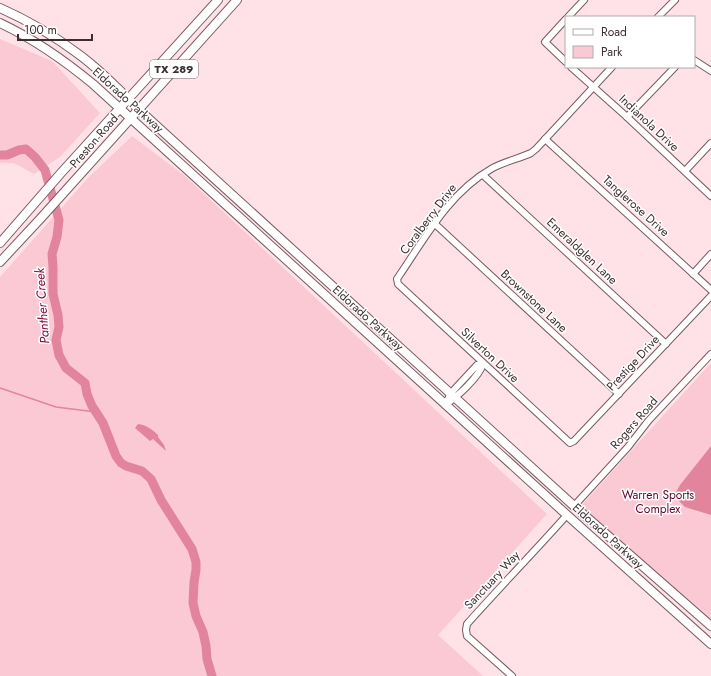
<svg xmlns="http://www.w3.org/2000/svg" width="711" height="676" font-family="Jost,sans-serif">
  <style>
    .green { fill: #fac9d4 }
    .water { fill: #e2849c }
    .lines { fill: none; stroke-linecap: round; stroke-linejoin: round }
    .stream { stroke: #e2849c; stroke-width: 1.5 }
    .river { stroke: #e2849c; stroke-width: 9 }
    .minor-casing { stroke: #785a61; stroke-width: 8 }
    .major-casing { stroke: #785a61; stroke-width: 10 }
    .minor { stroke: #fff; stroke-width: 6 }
    .major { stroke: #fff; stroke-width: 8 }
    .labels { text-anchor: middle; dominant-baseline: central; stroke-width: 3; stroke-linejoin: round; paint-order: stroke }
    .shield { fill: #fff; stroke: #766c6e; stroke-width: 1 }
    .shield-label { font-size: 11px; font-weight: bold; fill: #3b2d30 }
    .street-label { font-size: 12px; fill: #3b2d30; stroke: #fff }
    .park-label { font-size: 12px; fill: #5d082b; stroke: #fff }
    .water-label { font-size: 13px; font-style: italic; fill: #82103f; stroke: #fff }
  </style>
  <rect width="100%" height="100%" fill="#ffe2e8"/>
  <g class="green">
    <polygon points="0,39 52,61 100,113 60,157 34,174 14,163 0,163"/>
    <polygon points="132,136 185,176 547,514 438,635 483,676 0,676 0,277 87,179"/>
    <polygon points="711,363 711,618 580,507"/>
  </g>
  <g class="water">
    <path d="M 138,424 C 146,425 152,429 158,435 L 158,437 L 164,445 L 166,451 L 153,439 L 150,441 L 135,428 Z"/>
    <polygon points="711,446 711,515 685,507 674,496 680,485"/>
  </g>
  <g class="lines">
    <polyline class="stream" points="0,388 56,407 96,412"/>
    <polyline class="river" points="0,155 7,155 19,150 26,149 35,157 45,170 59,220 57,237 52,254 53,267 53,294 58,315 59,327 56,340 59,355 66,368 85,383 87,394 92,406 103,423 116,456 121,463 126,466 142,471 151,479 161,500 192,549 196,562 196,570 194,582 193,603 196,616 203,632 206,646 207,659 212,676"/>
    <defs>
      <g id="minor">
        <polyline points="568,17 584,0"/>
        <polyline points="658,17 675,0"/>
        <polyline points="566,19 545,42 566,62"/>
        <polyline points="694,60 711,71"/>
        <polyline points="571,67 627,117 711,196"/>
        <path d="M 612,67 L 536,149 L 531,153 C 518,159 503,162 491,169 C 449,193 425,238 399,276 L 397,279 L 398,284 L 570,443 L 574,441 L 711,296"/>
        <polyline points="627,117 675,67"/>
        <polyline points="545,139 711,290"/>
        <polyline points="685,171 711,143"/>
        <polyline points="483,175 666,344"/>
        <polyline points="435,224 619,394"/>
        <polyline points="693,274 711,254"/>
        <path d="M 483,364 C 479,377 457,397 445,405 L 451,393 L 477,365 Z"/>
        <polyline points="574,506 628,447 649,420 711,354"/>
        <path d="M 512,676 L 467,636 L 466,630 L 467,624 C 500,587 534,552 567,515"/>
      </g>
      <g id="major">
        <path d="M 0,8 C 27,20 53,35 77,53 C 99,69 119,89 138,109 L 574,506 L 711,626"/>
        <path d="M 0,23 C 34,39 64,60 93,84 L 567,515 L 711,644"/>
        <polyline points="0,243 61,173 218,0"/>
        <polyline points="0,262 41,218 237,0"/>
      </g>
    </defs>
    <use href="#minor" class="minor-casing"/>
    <use href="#major" class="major-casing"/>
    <use href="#minor" class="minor"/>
    <use href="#major" class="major"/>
  </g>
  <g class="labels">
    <rect class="shield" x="150" y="60" width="48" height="18" rx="3"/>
    <g class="shield-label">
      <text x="174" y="69">TX 289</text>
    </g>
    <g class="street-label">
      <text transform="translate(128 100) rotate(42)">Eldorado Parkway</text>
      <text transform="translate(649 123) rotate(43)">Indianola Drive</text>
      <text transform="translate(94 141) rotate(-49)">Preston Road</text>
      <text transform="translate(636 206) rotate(42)">Tanglerose Drive</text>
      <text transform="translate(428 219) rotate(-53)">Coralberry Drive</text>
      <text transform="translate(582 251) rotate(43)">Emeraldglen Lane</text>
      <text transform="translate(534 301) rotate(43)">Brownstone Lane</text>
      <text transform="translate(368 318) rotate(42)">Eldorado Parkway</text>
      <text transform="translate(490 355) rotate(43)">Silverton Drive</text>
      <text transform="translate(633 363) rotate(-47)">Prestige Drive</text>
      <text transform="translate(634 423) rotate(-49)">Rogers Road</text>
      <text transform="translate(608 536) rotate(42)">Eldorado Parkway</text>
      <text transform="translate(492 580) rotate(-47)">Sanctuary Way</text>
    </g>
    <g class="park-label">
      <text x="658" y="495">Warren Sports<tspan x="658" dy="14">Complex</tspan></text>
    </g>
    <g class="water-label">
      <text transform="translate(42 306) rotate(-94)">Panther Creek</text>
    </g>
  </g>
  <rect x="565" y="16" width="130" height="52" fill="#ffffff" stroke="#b1abac"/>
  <rect x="573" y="29" width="20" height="6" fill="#ffffff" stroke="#b1abac"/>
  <text x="601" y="36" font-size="12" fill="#3b2d30">Road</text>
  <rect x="573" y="46" width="20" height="12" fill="#fac9d4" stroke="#b1abac"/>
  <text x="601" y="56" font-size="12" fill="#3b2d30">Park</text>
  <path d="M18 34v6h74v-6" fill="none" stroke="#3b2d30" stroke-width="2"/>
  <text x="24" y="34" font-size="12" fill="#3b2d30" stroke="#ffffff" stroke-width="3" paint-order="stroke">100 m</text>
</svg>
